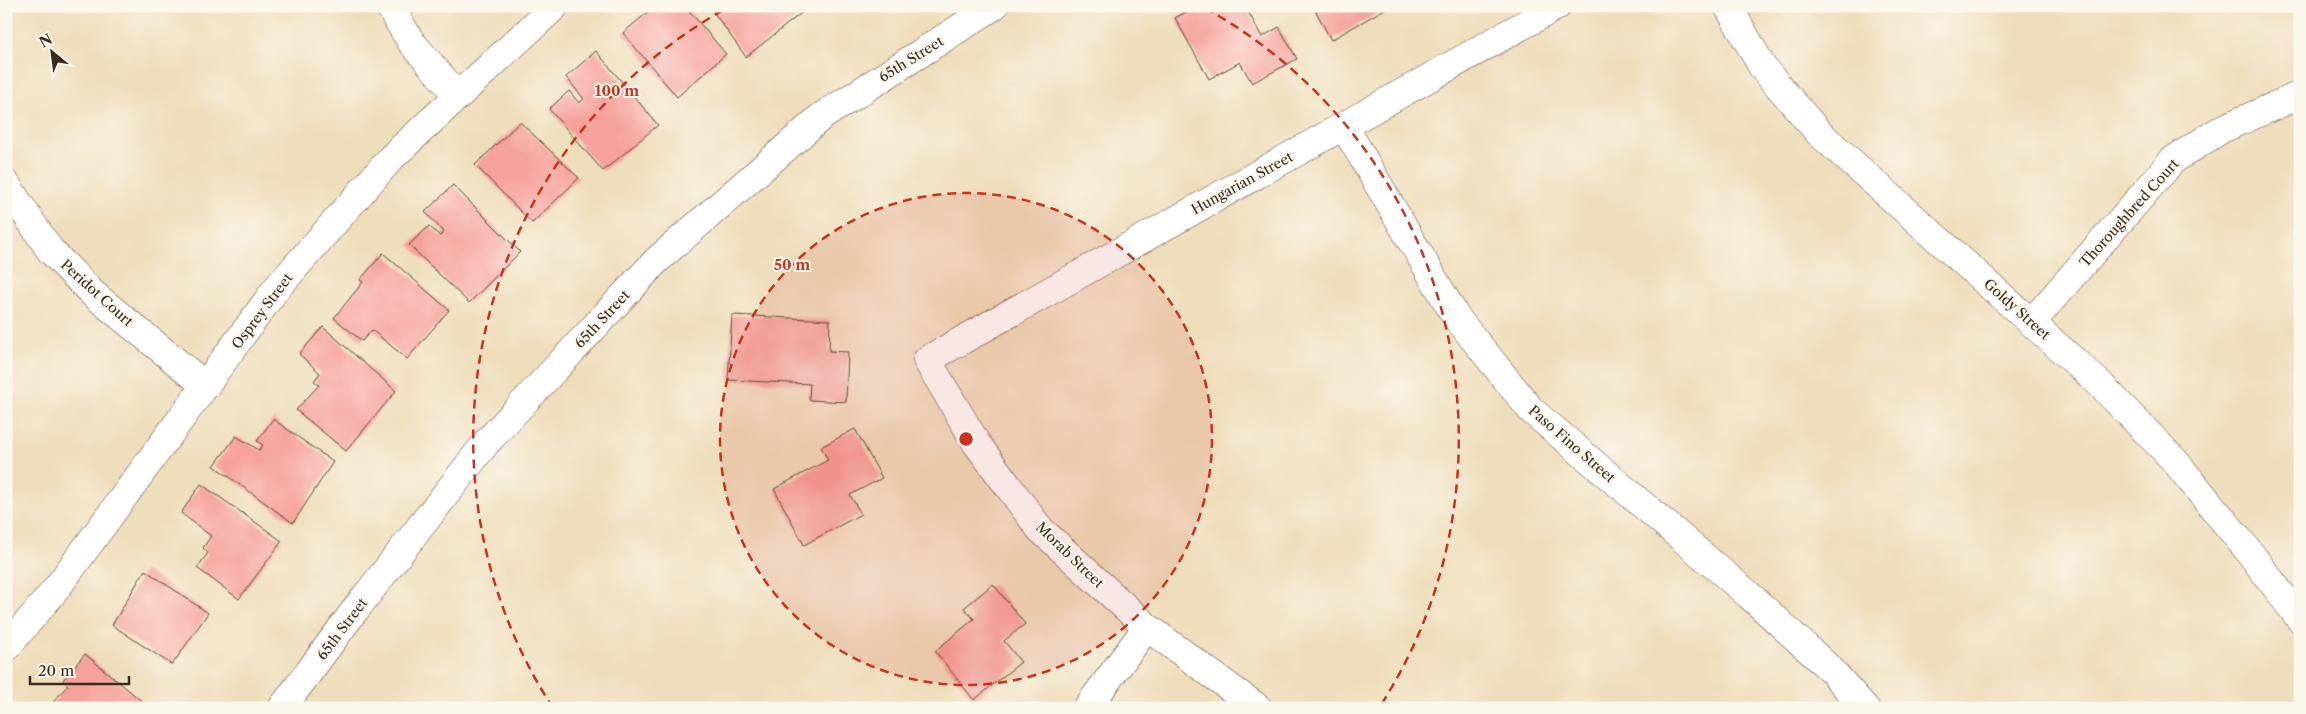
<svg xmlns="http://www.w3.org/2000/svg" width="2306" height="714" font-family="'Libre Caslon Text',serif">
  <style>
    .building { fill: #f6a19b }
    .lines { fill: none; stroke-linecap: round; stroke-linejoin: round }
    .minor-casing { stroke: #564535; stroke-width: 29 }
    .minor { stroke: #fff; stroke-width: 28 }
    .ring { fill: none; stroke: #c8321e; stroke-width: 2.5; stroke-dasharray: 9 6 }
    .labels { text-anchor: middle; dominant-baseline: central; stroke-width: 4; stroke-linejoin: round; paint-order: stroke }
    .street-label { font-size: 14px; fill: #3b2a1e; stroke: #fbf7ec }
    .centre { fill: #c8321e; stroke: #fbf7ec; stroke-width: 2.5 }
    .ring-label { font-size: 15px; text-anchor: middle; font-weight: bold; fill: #c8321e; stroke: #fbf7ec; stroke-width: 4; stroke-linejoin: round; paint-order: stroke }
  </style>
  <rect width="100%" height="100%" fill="#fbf7ec"/>
  <filter id="ink" filterUnits="userSpaceOnUse"><feTurbulence type="fractalNoise" baseFrequency=".02" numOctaves="2"/><feDisplacementMap in="SourceGraphic" scale="10" xChannelSelector="R" yChannelSelector="G"/><feConvolveMatrix kernelMatrix="1 2 1 2 8 2 1 2 1" color-interpolation-filters="sRGB"/></filter>
  <filter id="wash" filterUnits="userSpaceOnUse"><feTurbulence type="fractalNoise" baseFrequency=".0096" numOctaves="4" result="noise"/><feDisplacementMap in="SourceGraphic" scale="20" xChannelSelector="R" yChannelSelector="G"/><feGaussianBlur stdDeviation="1.12" result="paint"/><feColorMatrix in="noise" values="0 0 0 0 0 0 0 0 0 0 0 0 0 0 0 0 0 1.4 0 .05"/><feComposite in="paint" operator="in"/></filter>
  <g filter="url(#wash)">
    <rect width="100%" height="100%" fill="#eeddba"/>
    <g id="blocks">
      <g class="building">
        <polygon points="655,6 685,6 726,54 677,97 623,33"/>
        <polygon points="709,6 810,6 746,57"/>
        <polygon points="1197,6 1245,6 1262,37 1279,27 1297,59 1252,83 1240,62 1209,79 1175,18"/>
        <polygon points="1313,6 1390,6 1331,40"/>
        <polygon points="596,51 658,125 603,171 549,109 569,91 579,103 584,99 566,77"/>
        <polygon points="520,122 579,178 532,223 475,165"/>
        <polygon points="453,185 520,252 469,303 409,245 429,226 440,236 444,232 425,212"/>
        <polygon points="383,253 449,310 407,359 372,330 362,341 334,318 363,282 360,280"/>
        <polygon points="732,315 830,320 829,351 848,352 846,402 809,400 810,384 728,380"/>
        <polygon points="323,327 396,391 346,451 296,410 319,385 314,381 320,373 299,354"/>
        <polygon points="273,419 333,462 293,523 214,466 236,436 259,450 263,445 257,441"/>
        <polygon points="855,429 882,478 850,495 861,514 804,545 774,489 828,460 821,447"/>
        <polygon points="201,484 282,541 239,599 197,568 208,553 203,548 211,536 181,513"/>
        <polygon points="145,570 208,613 172,665 112,625"/>
        <polygon points="993,584 1025,624 1004,641 1021,662 974,700 935,651 974,619 964,608"/>
        <polygon points="85,654 144,703 140,708 49,707 68,685 63,680"/>
      </g>
    </g>
  </g>
  <g filter="url(#ink)">
    <use href="#blocks" fill-opacity="0" stroke="#564535" stroke-width="1"/>
    <g class="lines">
      <defs>
        <g id="minor">
          <polyline points="389,6 412,43 458,96"/>
          <polyline points="1728,6 1763,68 1819,133 2100,384 2174,460 2247,549 2300,619"/>
          <polyline points="1344,126 1456,317 1531,410 1749,595 1831,670 1865,708"/>
          <polyline points="6,184 50,250 92,293 206,386"/>
          <polyline points="2032,322 2173,160 2222,129 2295,97"/>
          <polyline points="6,648 56,589 276,289 392,157 555,6"/>
          <polyline points="282,708 355,610 486,443 656,261 821,117 994,6"/>
          <polyline points="1087,708 1147,627"/>
          <polyline points="1258,708 1147,627 1040,529 977,444 927,360 1557,6"/>
        </g>
      </defs>
      <use href="#minor" class="minor-casing"/>
      <use href="#minor" class="minor"/>
    </g>
  </g>
  <circle cx="966" cy="439" r="246" fill="#c8321e" fill-opacity=".12"/>
  <g class="ring">
    <circle cx="966" cy="439" r="246"/>
    <path d="M553 708A493 493 0 0 1 727 8M1205 8A493 493 0 0 1 1379 708"/>
  </g>
  <g class="labels">
    <g class="street-label">
      <text transform="translate(911 59) rotate(-32)">65th Street</text>
      <text transform="translate(1242 183) rotate(-29)">Hungarian Street</text>
      <text transform="translate(2129 213) rotate(-48)">Thoroughbred Court</text>
      <text transform="translate(97 293) rotate(42)">Peridot Court</text>
      <text transform="translate(2017 309) rotate(42)">Goldy Street</text>
      <text transform="translate(262 311) rotate(-53)">Osprey Street</text>
      <text transform="translate(602 319) rotate(-47)">65th Street</text>
      <text transform="translate(1572 444) rotate(41)">Paso Fino Street</text>
      <text transform="translate(1070 555) rotate(44)">Morab Street</text>
      <text transform="translate(342 629) rotate(-53)">65th Street</text>
    </g>
  </g>
  <circle cx="966" cy="439" r="8" class="centre"/>
  <g class="ring-label">
    <text x="617" y="96">100 m</text>
    <text x="792" y="270">50 m</text>
  </g>
  <rect width="2306" height="714" fill="none" stroke="#fbf7ec" stroke-width="25"/>
  <g transform="translate(52 52) rotate(331)" stroke="#fbf7ec" stroke-width="4" paint-order="stroke">
  <path d="M0-4L9 19L0 12L-9 19Z" fill="#3b2a1e"/>
  <text y="-8" font-size="14" font-weight="bold" text-anchor="middle" fill="#3b2a1e">N</text>
  </g>
  <path d="M30 676v8h99v-8" fill="none" stroke="#3b2a1e" stroke-width="2.5"/>
  <text x="38" y="676" font-size="15" fill="#3b2a1e" stroke="#fbf7ec" stroke-width="4" paint-order="stroke">20 m</text>
</svg>
